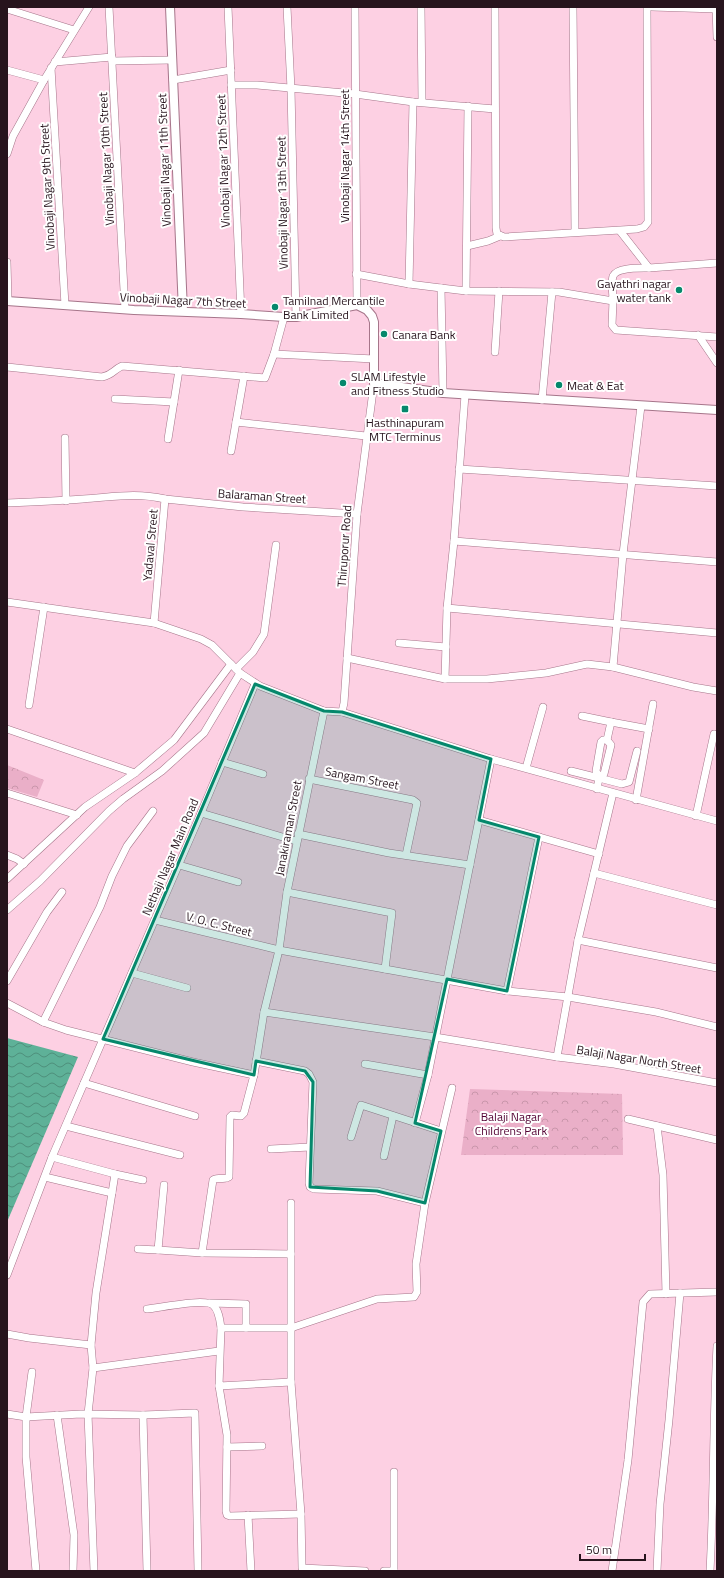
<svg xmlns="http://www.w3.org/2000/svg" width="724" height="1578" font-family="'Titillium Web',sans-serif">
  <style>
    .forest { fill: url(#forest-crowns) }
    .water { fill: url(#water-waves) }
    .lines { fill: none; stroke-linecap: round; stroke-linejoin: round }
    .minor-casing { stroke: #a6758a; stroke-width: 8 }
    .tertiary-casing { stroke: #a6758a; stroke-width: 10 }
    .minor { stroke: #fff; stroke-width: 7 }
    .tertiary { stroke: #fff; stroke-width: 8 }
    .marked { fill: #05886c; fill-opacity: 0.2; stroke: #05886c; stroke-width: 3; stroke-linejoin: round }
    .poi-dot { fill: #05886c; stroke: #fff; stroke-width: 1.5 }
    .labels { text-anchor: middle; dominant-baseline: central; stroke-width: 4; stroke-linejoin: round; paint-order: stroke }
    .street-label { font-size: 12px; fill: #27141d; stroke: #fff }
    .poi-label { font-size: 12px; fill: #27141d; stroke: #fff; text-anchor: start }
    .park-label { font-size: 12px; fill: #520032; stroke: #fff }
  </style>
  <defs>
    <pattern id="forest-crowns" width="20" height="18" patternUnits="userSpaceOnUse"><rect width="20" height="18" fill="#eaafc8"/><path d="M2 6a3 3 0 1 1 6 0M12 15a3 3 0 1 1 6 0" fill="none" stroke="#c996ab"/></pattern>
    <pattern id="water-waves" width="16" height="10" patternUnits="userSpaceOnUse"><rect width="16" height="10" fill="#5eb198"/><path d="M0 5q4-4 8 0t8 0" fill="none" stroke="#4e8f7b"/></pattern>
  </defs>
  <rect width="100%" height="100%" fill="#fdd0e3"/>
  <g class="forest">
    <polygon points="7,765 44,780 37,797 7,788"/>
    <polygon points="470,1089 622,1094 623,1155 461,1155"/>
  </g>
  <polygon class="water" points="7,1038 78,1057 7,1222"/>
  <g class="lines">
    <defs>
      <g id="minor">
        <polyline points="109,7 125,309"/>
        <polyline points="228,7 241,314"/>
        <polyline points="287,7 291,89 296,317"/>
        <polyline points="355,7 357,305"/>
        <polyline points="421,7 422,102"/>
        <polyline points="495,7 496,228 497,234 504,237 637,229 644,227 648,222 647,7"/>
        <polyline points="573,7 575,232"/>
        <polyline points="652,7 717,9"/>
        <polyline points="716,7 717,37"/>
        <polyline points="7,9 74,30"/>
        <polyline points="112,61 172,60"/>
        <polyline points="55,62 112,57"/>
        <polyline points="51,68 65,305"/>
        <polyline points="7,70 44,80"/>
        <polyline points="173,80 231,70"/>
        <polyline points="231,85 257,85 355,94 413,102 495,109"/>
        <polyline points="7,154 13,136 44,80 89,7"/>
        <polyline points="620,231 649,268 717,263"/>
        <polyline points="467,246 488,241 500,236"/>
        <polyline points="7,262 8,301"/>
        <path d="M 356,274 L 409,284 L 441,288 L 466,291 L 559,292 L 613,301 C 613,294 611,282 613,276 C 617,267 640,268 649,268"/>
        <polyline points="409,284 413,102"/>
        <polyline points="441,288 443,393"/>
        <polyline points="466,291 468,106"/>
        <polyline points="613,301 612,325 616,330 717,337"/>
        <polyline points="284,317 274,354 374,359"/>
        <polyline points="698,335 717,363"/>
        <polyline points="495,352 499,291"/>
        <path d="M 7,367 L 102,377 C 113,375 113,370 122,366 L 265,378 L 274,354"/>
        <polyline points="115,399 174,402"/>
        <polyline points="542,400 552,292"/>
        <polyline points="236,422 366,436"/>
        <polyline points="65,438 66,501"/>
        <polyline points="168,439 179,370"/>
        <polyline points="231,451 244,376"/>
        <polyline points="459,469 717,486"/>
        <polyline points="165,499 243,507 357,514"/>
        <path d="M 7,503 C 33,502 58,501 83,499 C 113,497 136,492 165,499 L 154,623"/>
        <polyline points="454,541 717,562"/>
        <polyline points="7,602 154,623 201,639 212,645 240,673 260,686 324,711 342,712 491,759 717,821"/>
        <polyline points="447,608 717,633"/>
        <polyline points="399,643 446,647"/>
        <polyline points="347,658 445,679 487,679 546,673 587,664 613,667 693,687 717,691"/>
        <polyline points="613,667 623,554 641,406"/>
        <polyline points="236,669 253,652 264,634 276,545"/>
        <polyline points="445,679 447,608 454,541 465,395"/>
        <polyline points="29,705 44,607"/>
        <polyline points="342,712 344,703 357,514 374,383"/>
        <polyline points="582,716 611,722"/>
        <polyline points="7,729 135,773"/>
        <polyline points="222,762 263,774"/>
        <polyline points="526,768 543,707"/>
        <polyline points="571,771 599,778 600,776 604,774 611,745 607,740 611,722 649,729"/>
        <polyline points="600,776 598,775 596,771 601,742 603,740 607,740"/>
        <polyline points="309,779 413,800 417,803 406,855"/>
        <polyline points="597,789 599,778 622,784 629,782 637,751"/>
        <polyline points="7,793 77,815"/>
        <polyline points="636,800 653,704"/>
        <polyline points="153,811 127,846 112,876 100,907 43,1022 66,1030 193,1062 254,1075"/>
        <polyline points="201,813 296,841"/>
        <polyline points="696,816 714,734"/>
        <polyline points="479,820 599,854"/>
        <polyline points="298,834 389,853 470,865"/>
        <polyline points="7,855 17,859 24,864"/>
        <polyline points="179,865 238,882"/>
        <polyline points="594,873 717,905"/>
        <polyline points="7,879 85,807 135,773 174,740 231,664"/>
        <polyline points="287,892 392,913 385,969"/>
        <polyline points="7,910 40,881 109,811 123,799 162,771 204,733 240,673"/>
        <polyline points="155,920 279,950 507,991 568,997 656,1012 717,1027"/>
        <polyline points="578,940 717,968"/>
        <polyline points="132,973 187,988"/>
        <polyline points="7,981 47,912 62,892"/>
        <polyline points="507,991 539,837"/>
        <polyline points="7,1003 43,1022"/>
        <polyline points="264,1012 435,1037 557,1057 614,1064 717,1083"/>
        <polyline points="557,1057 578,940 613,793"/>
        <polyline points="256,1061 305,1071 309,1074 313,1082 309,1183 310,1187 314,1189 377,1191 425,1203"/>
        <polyline points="365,1064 428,1075"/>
        <polyline points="84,1083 195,1116"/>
        <polyline points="628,1119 717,1140"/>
        <polyline points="415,1123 428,1075 491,759"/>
        <polyline points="66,1126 180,1155"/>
        <polyline points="657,1126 663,1175 666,1294"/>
        <polyline points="351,1137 361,1105 441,1131"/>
        <polyline points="271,1149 310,1147"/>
        <polyline points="384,1156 393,1116"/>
        <polyline points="52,1157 115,1174 96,1293 91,1345 93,1368 88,1414 94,1571"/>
        <polyline points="115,1174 143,1180"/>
        <polyline points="45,1177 112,1193"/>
        <polyline points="291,1203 291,1382 301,1514 302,1568 365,1571"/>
        <polyline points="138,1249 158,1250 164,1185"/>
        <polyline points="158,1250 202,1253"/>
        <path d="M 291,1254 L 202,1253 L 213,1180 C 217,1176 224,1181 229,1177 L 230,1117 L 232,1115 L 241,1116 L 244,1113 L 254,1075 L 264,1012 L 279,950 L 287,892 L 324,711"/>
        <polyline points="7,1275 52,1157 201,813 255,684"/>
        <polyline points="210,1303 246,1304 246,1328"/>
        <path d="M 147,1309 C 159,1308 205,1298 213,1305 C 219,1310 220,1321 221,1328"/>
        <polyline points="7,1334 29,1338 91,1345"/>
        <polyline points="93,1368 219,1351"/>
        <polyline points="32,1372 26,1417 26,1457 36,1571"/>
        <polyline points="291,1382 219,1386 221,1328 291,1328 377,1299 414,1297 417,1292 416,1264 425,1203 452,1088"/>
        <polyline points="219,1386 227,1435 226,1511 227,1515 230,1516 301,1514"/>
        <polyline points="7,1414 26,1417 81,1414 143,1415 195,1413 198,1571"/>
        <polyline points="57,1415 74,1535 73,1571"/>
        <polyline points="143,1415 147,1571"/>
        <polyline points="227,1447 262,1446"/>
        <polyline points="248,1515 251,1571"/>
        <polyline points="384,1571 394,1571"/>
        <polyline points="394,1571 394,1472"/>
        <polyline points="612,1571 628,1460 643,1302 650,1294 717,1292"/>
        <polyline points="657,1571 660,1504 669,1420 680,1293"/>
        <path d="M 710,1571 C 714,1496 713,1421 717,1346"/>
      </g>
      <g id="tertiary">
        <polyline points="170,7 183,311"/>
        <polyline points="7,301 134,310 241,314 284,317 296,317 357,305 367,310 372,316 374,322 374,383 443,393 717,410"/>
      </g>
    </defs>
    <use href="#minor" class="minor-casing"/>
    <use href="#tertiary" class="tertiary-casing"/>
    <use href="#minor" class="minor"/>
    <use href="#tertiary" class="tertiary"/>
  </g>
  <path class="marked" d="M 255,684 L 324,711 L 342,712 L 491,759 L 479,820 L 539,837 L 507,991 L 447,979 L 415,1123 L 441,1131 L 425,1203 L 377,1191 L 310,1187 L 313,1082 L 305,1071 L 256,1061 L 254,1075 L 103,1039 Z"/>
  <g class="poi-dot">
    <circle cx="679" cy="290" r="4"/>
    <circle cx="275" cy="307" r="4"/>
    <circle cx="384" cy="334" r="4"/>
    <circle cx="343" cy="383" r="4"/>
    <circle cx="559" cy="385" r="4"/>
    <rect x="401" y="405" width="8" height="8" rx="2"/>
  </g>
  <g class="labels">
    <g class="street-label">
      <text transform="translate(344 156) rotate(-90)">Vinobaji Nagar 14th Street</text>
      <text transform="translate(106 159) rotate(-93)">Vinobaji Nagar 10th Street</text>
      <text transform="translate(164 160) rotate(-92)">Vinobaji Nagar 11th Street</text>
      <text transform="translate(223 161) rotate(-92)">Vinobaji Nagar 12th Street</text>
      <text transform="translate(47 187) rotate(-93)">Vinobaji Nagar 9th Street</text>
      <text transform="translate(282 203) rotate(-91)">Vinobaji Nagar 13th Street</text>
      <text transform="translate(183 300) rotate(3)">Vinobaji Nagar 7th Street</text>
      <text transform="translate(262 496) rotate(4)">Balaraman Street</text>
      <text transform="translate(150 545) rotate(-85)">Yadaval Street</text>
      <text transform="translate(344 546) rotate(-86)">Thiruporur Road</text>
      <text transform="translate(362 778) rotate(11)">Sangam Street</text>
      <text transform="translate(288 828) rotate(-79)">Janakiraman Street</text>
      <text transform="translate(170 857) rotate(-67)">Nethaji Nagar Main Road</text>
      <text transform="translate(219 924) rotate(14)">V. O. C. Street</text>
      <text transform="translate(639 1059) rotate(9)">Balaji Nagar North Street</text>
    </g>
    <g class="poi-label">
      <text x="671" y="283" text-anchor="end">Gayathri nagar<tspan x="671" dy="14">water tank</tspan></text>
      <text x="283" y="300">Tamilnad Mercantile<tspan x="283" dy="14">Bank Limited</tspan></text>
      <text x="392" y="334">Canara Bank</text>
      <text x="351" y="376">SLAM Lifestyle<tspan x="351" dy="14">and Fitness Studio</tspan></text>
      <text x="567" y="385">Meat &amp; Eat</text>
      <text x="405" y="422" text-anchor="middle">Hasthinapuram<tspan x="405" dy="14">MTC Terminus</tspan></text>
    </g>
    <g class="park-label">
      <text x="511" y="1116">Balaji Nagar<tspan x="511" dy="14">Childrens Park</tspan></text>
    </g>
  </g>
  <rect width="724" height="1578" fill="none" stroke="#27141d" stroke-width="16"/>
  <path d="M580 1554v6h65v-6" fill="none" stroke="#27141d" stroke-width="2"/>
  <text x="586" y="1554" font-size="12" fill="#27141d" stroke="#ffffff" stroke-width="3" paint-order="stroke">50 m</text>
</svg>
